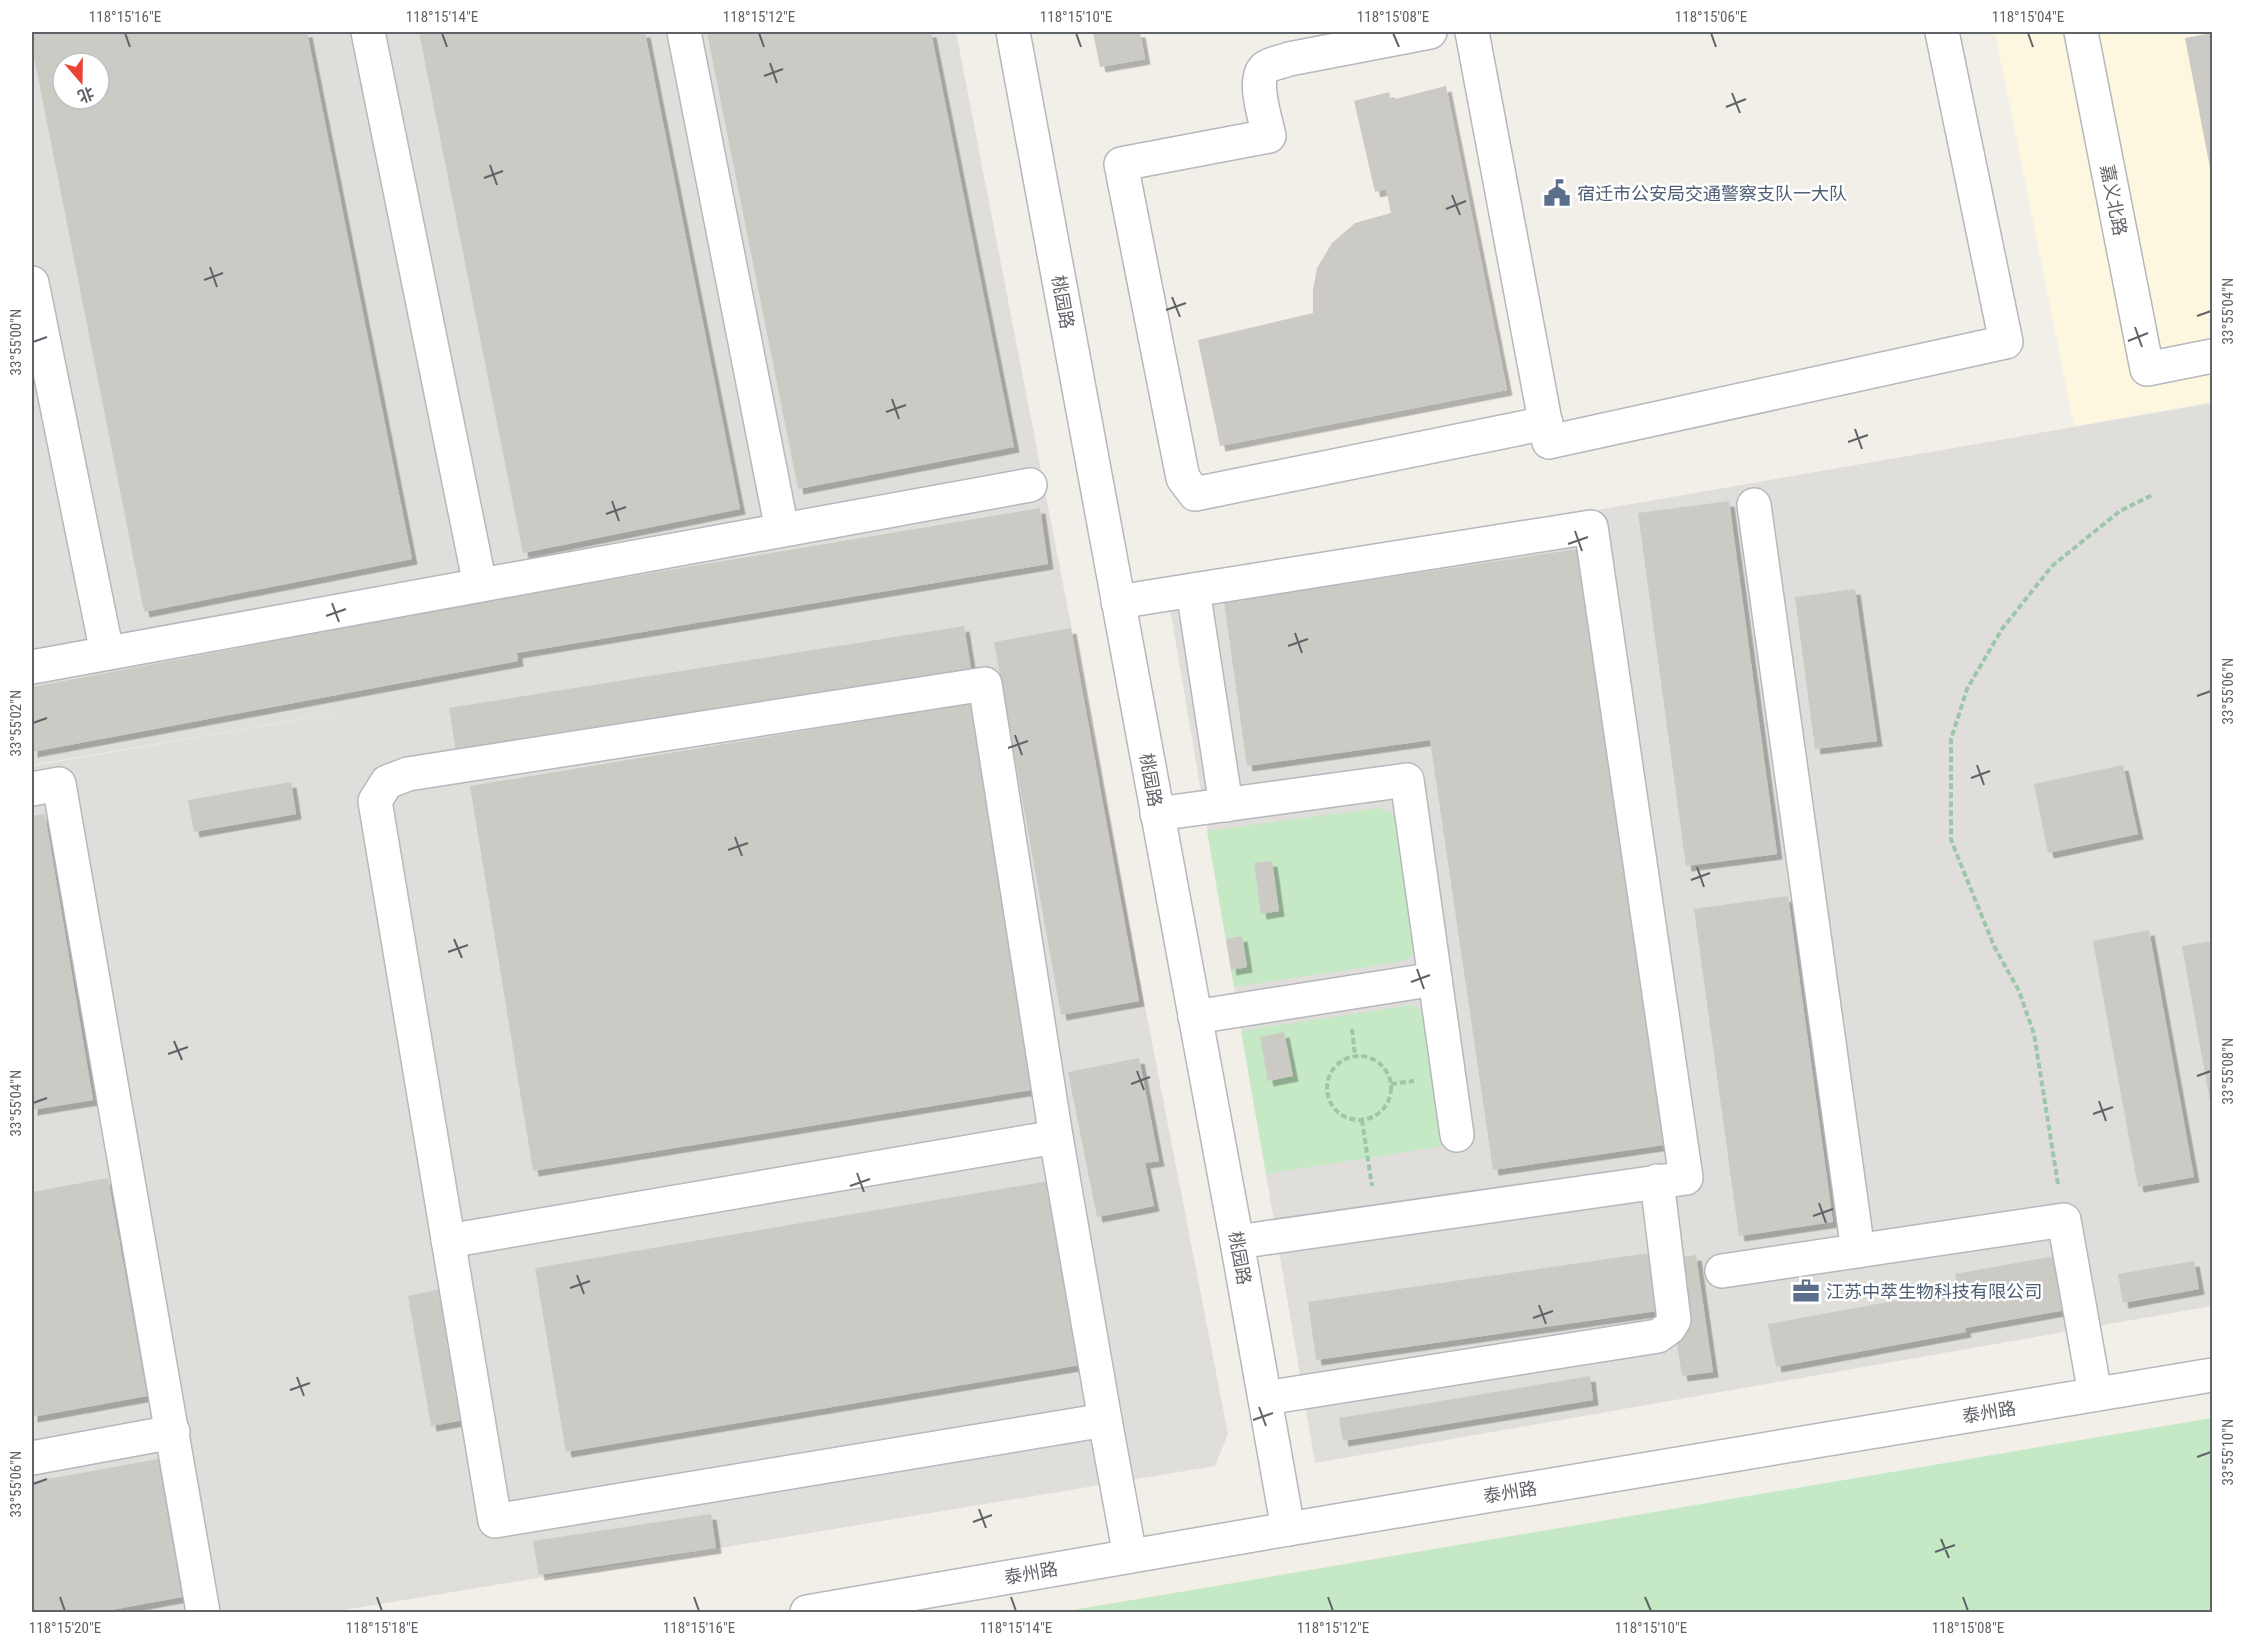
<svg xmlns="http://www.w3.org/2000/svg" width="2244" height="1644" font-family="'Roboto Condensed','Noto Sans SC',sans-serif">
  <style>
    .commercial { fill: #fef7e0 }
    .industrial { fill: #e0deda; fill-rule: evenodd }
    .green { fill: #c5e8c5 }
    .building { fill: #cccac5; fill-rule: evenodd; filter: url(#shadow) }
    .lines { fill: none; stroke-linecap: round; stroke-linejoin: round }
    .minor-casing { stroke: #b5b8bc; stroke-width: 36 }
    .path { stroke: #9cc7a9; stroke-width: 4; stroke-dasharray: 6 3; stroke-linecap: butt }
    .minor { stroke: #fff; stroke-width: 33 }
    .ticks { fill: none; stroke: #5f6368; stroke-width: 2 }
    .labels { text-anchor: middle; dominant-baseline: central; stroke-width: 5; stroke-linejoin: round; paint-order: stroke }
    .service-label { font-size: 18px; fill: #4e5e75; stroke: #fff; text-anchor: start }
    .street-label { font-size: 18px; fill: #5f6368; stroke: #fff }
    .neatline { fill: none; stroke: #5f6368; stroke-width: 2 }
    .ticks-label { font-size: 15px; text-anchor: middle; fill: #5f6368 }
  </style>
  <defs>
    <filter id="shadow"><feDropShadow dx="5.5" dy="5.5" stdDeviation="0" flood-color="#0004"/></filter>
  </defs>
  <rect width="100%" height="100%" fill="#f1efe8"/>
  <polygon class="commercial" points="1995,32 2212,32 2212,402 2074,426"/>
  <g class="industrial">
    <path d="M 32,32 L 956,32 L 1228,1434 L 1215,1466 L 332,1612 L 32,1612 L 32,766 L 383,705 L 32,765 ZM 63,63 L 99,63 L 99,99 L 63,99 Z"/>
    <polygon points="2212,403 2212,1306 1315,1463 1166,585"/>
  </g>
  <g class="green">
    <polygon points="1378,808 1393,814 1400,832 1417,945 1411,957 1399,962 1234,987 1207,831"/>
    <polygon points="1412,1005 1419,1009 1425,1019 1444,1146 1266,1174 1241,1031"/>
    <polygon points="2212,1418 2212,1612 1061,1612"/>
  </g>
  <g class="building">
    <path d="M 32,32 L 307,32 L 412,559 L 144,612 L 32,47 ZM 63,63 L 99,63 L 99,99 L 63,99 Z"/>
    <polygon points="419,32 645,32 740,509 523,553"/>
    <polygon points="707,32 931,32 1014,447 798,489"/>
    <polygon points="1093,32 1140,32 1145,59 1100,67"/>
    <polygon points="2212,33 2212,173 2211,173 2185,38"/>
    <polygon points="1446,86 1507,390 1220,446 1198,340 1313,313 1313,290 1317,268 1332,243 1355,223 1391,213 1386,189 1375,192 1354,101 1389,92 1391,100"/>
    <polygon points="1729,501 1777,854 1686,866 1638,513"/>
    <polygon points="1040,508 1048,564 517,653 518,661 32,752 32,687 508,597"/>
    <polygon points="1577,549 1664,1145 1493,1170 1430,740 1247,766 1224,602"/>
    <polygon points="1855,589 1877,741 1815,749 1795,597"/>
    <polygon points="964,626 972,675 457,757 449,708"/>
    <polygon points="1071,628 1139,1001 1061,1015 994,642"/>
    <polygon points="974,703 1037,1089 533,1171 470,786"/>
    <polygon points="2123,765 2138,834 2048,853 2034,784"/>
    <polygon points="291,782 296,814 194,832 188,800"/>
    <polygon points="45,814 93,1100 32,1110 32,816"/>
    <polygon points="1272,861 1279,911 1261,914 1254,863"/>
    <polygon points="1788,896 1833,1222 1739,1236 1694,909"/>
    <polygon points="2149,930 2194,1177 2138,1187 2093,941"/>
    <polygon points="1242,936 1247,967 1231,970 1226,939"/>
    <polygon points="2212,941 2212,1107 2211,1107 2182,946"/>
    <polygon points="1284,1032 1293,1076 1268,1081 1260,1037"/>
    <polygon points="1139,1058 1159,1161 1145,1163 1154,1206 1097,1217 1068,1072"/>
    <polygon points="108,1178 147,1396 32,1417 32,1192"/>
    <polygon points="1054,1180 1086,1364 566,1452 535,1268"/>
    <polygon points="1656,1252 1664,1310 1316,1360 1308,1302"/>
    <polygon points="2066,1254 2076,1308 1965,1328 1966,1332 1776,1367 1768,1324 1958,1289 1955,1274"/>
    <polygon points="1696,1255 1713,1372 1682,1376 1676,1338 1685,1337 1674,1258"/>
    <polygon points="2194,1261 2199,1289 2123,1303 2118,1274"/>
    <polygon points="441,1289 464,1420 431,1426 408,1296"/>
    <polygon points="1590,1376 1593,1400 1343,1441 1339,1418"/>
    <polygon points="158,1459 182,1597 100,1612 32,1612 32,1482"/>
    <polygon points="711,1514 716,1548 539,1575 533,1541"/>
  </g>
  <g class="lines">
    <defs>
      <g id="minor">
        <polyline points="368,32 480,585"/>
        <polyline points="684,32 782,530"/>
        <polyline points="1013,32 1237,1242 1288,1529"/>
        <path d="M 1430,32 L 1289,59 C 1282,62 1272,63 1266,67 C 1251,78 1266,120 1269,136 L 1121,164 L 1183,478 L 1195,494 L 1546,423"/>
        <polyline points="1472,32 1549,442 2006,342 1942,32"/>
        <polyline points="2081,32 2147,369 2212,356"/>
        <polyline points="32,283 107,653"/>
        <polyline points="1754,505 1858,1251"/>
        <polyline points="1118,602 1193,590"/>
        <polyline points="32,667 1030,485"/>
        <polyline points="32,789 59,784 203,1612"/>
        <polyline points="1226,805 1193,590 1591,527 1686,1178 1237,1242"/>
        <polyline points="1157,814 1407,780 1457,1135"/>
        <polyline points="1195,1017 1435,979"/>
        <polyline points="1056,1137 985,684 408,774 387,782 375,801 495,1521 1105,1420 1130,1556"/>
        <polyline points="448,1241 1056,1137 1105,1420"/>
        <polyline points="1722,1271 2064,1220 2095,1394"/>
        <polyline points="1265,1398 1658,1336 1669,1328 1674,1320 1657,1181"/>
        <polyline points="32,1458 173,1432"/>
        <polyline points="807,1612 1288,1529 2212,1375"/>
      </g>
    </defs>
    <use href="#minor" class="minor-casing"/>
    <g class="path">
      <polyline points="1352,1029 1355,1055"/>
      <circle cx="1359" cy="1088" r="32"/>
      <polyline points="1391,1084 1414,1081"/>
      <polyline points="1362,1120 1372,1186"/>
      <polyline points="2058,1184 2034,1034 2019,991 1994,946 1951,840 1951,739 1967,689 2002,629 2052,566 2120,511 2152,495"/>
    </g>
    <use href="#minor" class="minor"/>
  </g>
  <path class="ticks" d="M 125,33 L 130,47M 442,33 L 447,47M 759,33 L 764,47M 1076,33 L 1081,47M 1393,33 L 1399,47M 1711,33 L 1716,47M 2028,33 L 2033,47M 770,63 L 777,83M 764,76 L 783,69M 1732,93 L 1740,113M 1726,107 L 1746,99M 490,165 L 497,185M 484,178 L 503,171M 1452,195 L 1460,215M 1446,209 L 1466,201M 210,267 L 217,287M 204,280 L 223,273M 1172,297 L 1180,317M 1166,310 L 1186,303M 2197,316 L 2211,311M 2135,327 L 2142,347M 2128,341 L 2148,333M 33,342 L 47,337M 892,399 L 899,419M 886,412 L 906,405M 1855,429 L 1862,449M 1848,442 L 1868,435M 612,501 L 619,521M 606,514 L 626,507M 1575,531 L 1582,551M 1568,544 L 1588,537M 332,603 L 339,622M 326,616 L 346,609M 1295,633 L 1302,653M 1288,646 L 1308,639M 2197,696 L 2211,691M 33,723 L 47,718M 1015,735 L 1022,755M 1008,748 L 1028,741M 1977,765 L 1984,785M 1971,778 L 1990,771M 735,837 L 742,856M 728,850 L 748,843M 1697,867 L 1704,887M 1691,880 L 1710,873M 454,939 L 462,958M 448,952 L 468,945M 1417,969 L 1424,989M 1411,982 L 1430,975M 174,1041 L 182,1060M 168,1054 L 188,1047M 1137,1071 L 1144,1090M 2197,1076 L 2211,1071M 1131,1084 L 1150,1077M 2099,1101 L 2106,1121M 33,1103 L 47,1098M 2093,1114 L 2113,1107M 857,1173 L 864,1192M 850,1186 L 870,1179M 1819,1203 L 1826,1223M 1813,1216 L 1833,1209M 577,1275 L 584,1294M 570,1288 L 590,1281M 1539,1305 L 1546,1324M 1533,1318 L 1553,1311M 297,1377 L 304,1396M 290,1390 L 310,1383M 1259,1407 L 1266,1426M 1253,1420 L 1273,1413M 2197,1457 L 2211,1452M 33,1484 L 47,1479M 979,1509 L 986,1528M 973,1522 L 992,1515M 1941,1539 L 1949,1558M 1935,1552 L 1955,1545M 60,1597 L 65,1611M 377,1597 L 382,1611M 694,1597 L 699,1611M 1011,1597 L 1016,1611M 1328,1597 L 1333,1611M 1645,1597 L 1651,1611M 1963,1597 L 1968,1611"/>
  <defs>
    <symbol id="civic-bare" viewBox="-9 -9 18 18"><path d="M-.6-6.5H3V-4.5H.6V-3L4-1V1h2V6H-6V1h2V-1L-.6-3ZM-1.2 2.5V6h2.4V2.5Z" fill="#5c6f8a" stroke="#fff" stroke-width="2.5" paint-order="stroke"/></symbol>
    <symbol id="office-bare" viewBox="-9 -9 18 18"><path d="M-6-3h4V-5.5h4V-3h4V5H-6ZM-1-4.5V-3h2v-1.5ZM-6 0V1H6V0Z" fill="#5c6f8a" stroke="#fff" stroke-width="2.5" paint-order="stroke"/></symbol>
  </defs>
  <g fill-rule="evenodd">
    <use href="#civic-bare" x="1538" y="174" width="38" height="38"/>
    <use href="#office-bare" x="1787" y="1272" width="38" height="38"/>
  </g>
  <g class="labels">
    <g class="service-label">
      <text x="1577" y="193">宿迁市公安局交通警察支队一大队</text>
      <text x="1826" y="1291">江苏中萃生物科技有限公司</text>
    </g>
    <g class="street-label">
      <text transform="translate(2114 200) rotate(79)">嘉义北路</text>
      <text transform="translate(1063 302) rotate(80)">桃园路</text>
      <text transform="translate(1151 780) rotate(80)">桃园路</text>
      <text transform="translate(1240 1258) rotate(80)">桃园路</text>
      <text transform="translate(1989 1412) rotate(-9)">泰州路</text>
      <text transform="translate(1510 1492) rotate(-9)">泰州路</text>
      <text transform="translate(1031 1573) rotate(-10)">泰州路</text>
    </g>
  </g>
  <rect width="2244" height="1644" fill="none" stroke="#ffffff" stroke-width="66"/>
  <g transform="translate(81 81) rotate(160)"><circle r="28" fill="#ffffff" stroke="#bfc1c3" stroke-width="1.5"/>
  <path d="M0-4.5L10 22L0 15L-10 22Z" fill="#ea4335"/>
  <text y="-9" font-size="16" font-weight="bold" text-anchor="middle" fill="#5f6368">北</text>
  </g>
  <rect x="33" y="33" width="2178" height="1578" class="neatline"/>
  <g class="ticks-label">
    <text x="125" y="22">118°15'16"E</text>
    <text x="442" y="22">118°15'14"E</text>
    <text x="759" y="22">118°15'12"E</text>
    <text x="1076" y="22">118°15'10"E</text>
    <text x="1393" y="22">118°15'08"E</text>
    <text x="1711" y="22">118°15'06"E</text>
    <text x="2028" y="22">118°15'04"E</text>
    <text transform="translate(2228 311) rotate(-90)" y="5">33°55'04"N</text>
    <text transform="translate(16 342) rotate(-90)" y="5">33°55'00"N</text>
    <text transform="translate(2228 691) rotate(-90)" y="5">33°55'06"N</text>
    <text transform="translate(16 723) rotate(-90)" y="5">33°55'02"N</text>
    <text transform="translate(2228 1071) rotate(-90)" y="5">33°55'08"N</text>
    <text transform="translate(16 1103) rotate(-90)" y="5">33°55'04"N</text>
    <text transform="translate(2228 1452) rotate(-90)" y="5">33°55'10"N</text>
    <text transform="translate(16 1484) rotate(-90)" y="5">33°55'06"N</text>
    <text x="65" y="1633">118°15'20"E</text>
    <text x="382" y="1633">118°15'18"E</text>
    <text x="699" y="1633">118°15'16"E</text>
    <text x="1016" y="1633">118°15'14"E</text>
    <text x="1333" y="1633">118°15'12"E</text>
    <text x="1651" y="1633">118°15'10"E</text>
    <text x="1968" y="1633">118°15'08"E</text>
  </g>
</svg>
